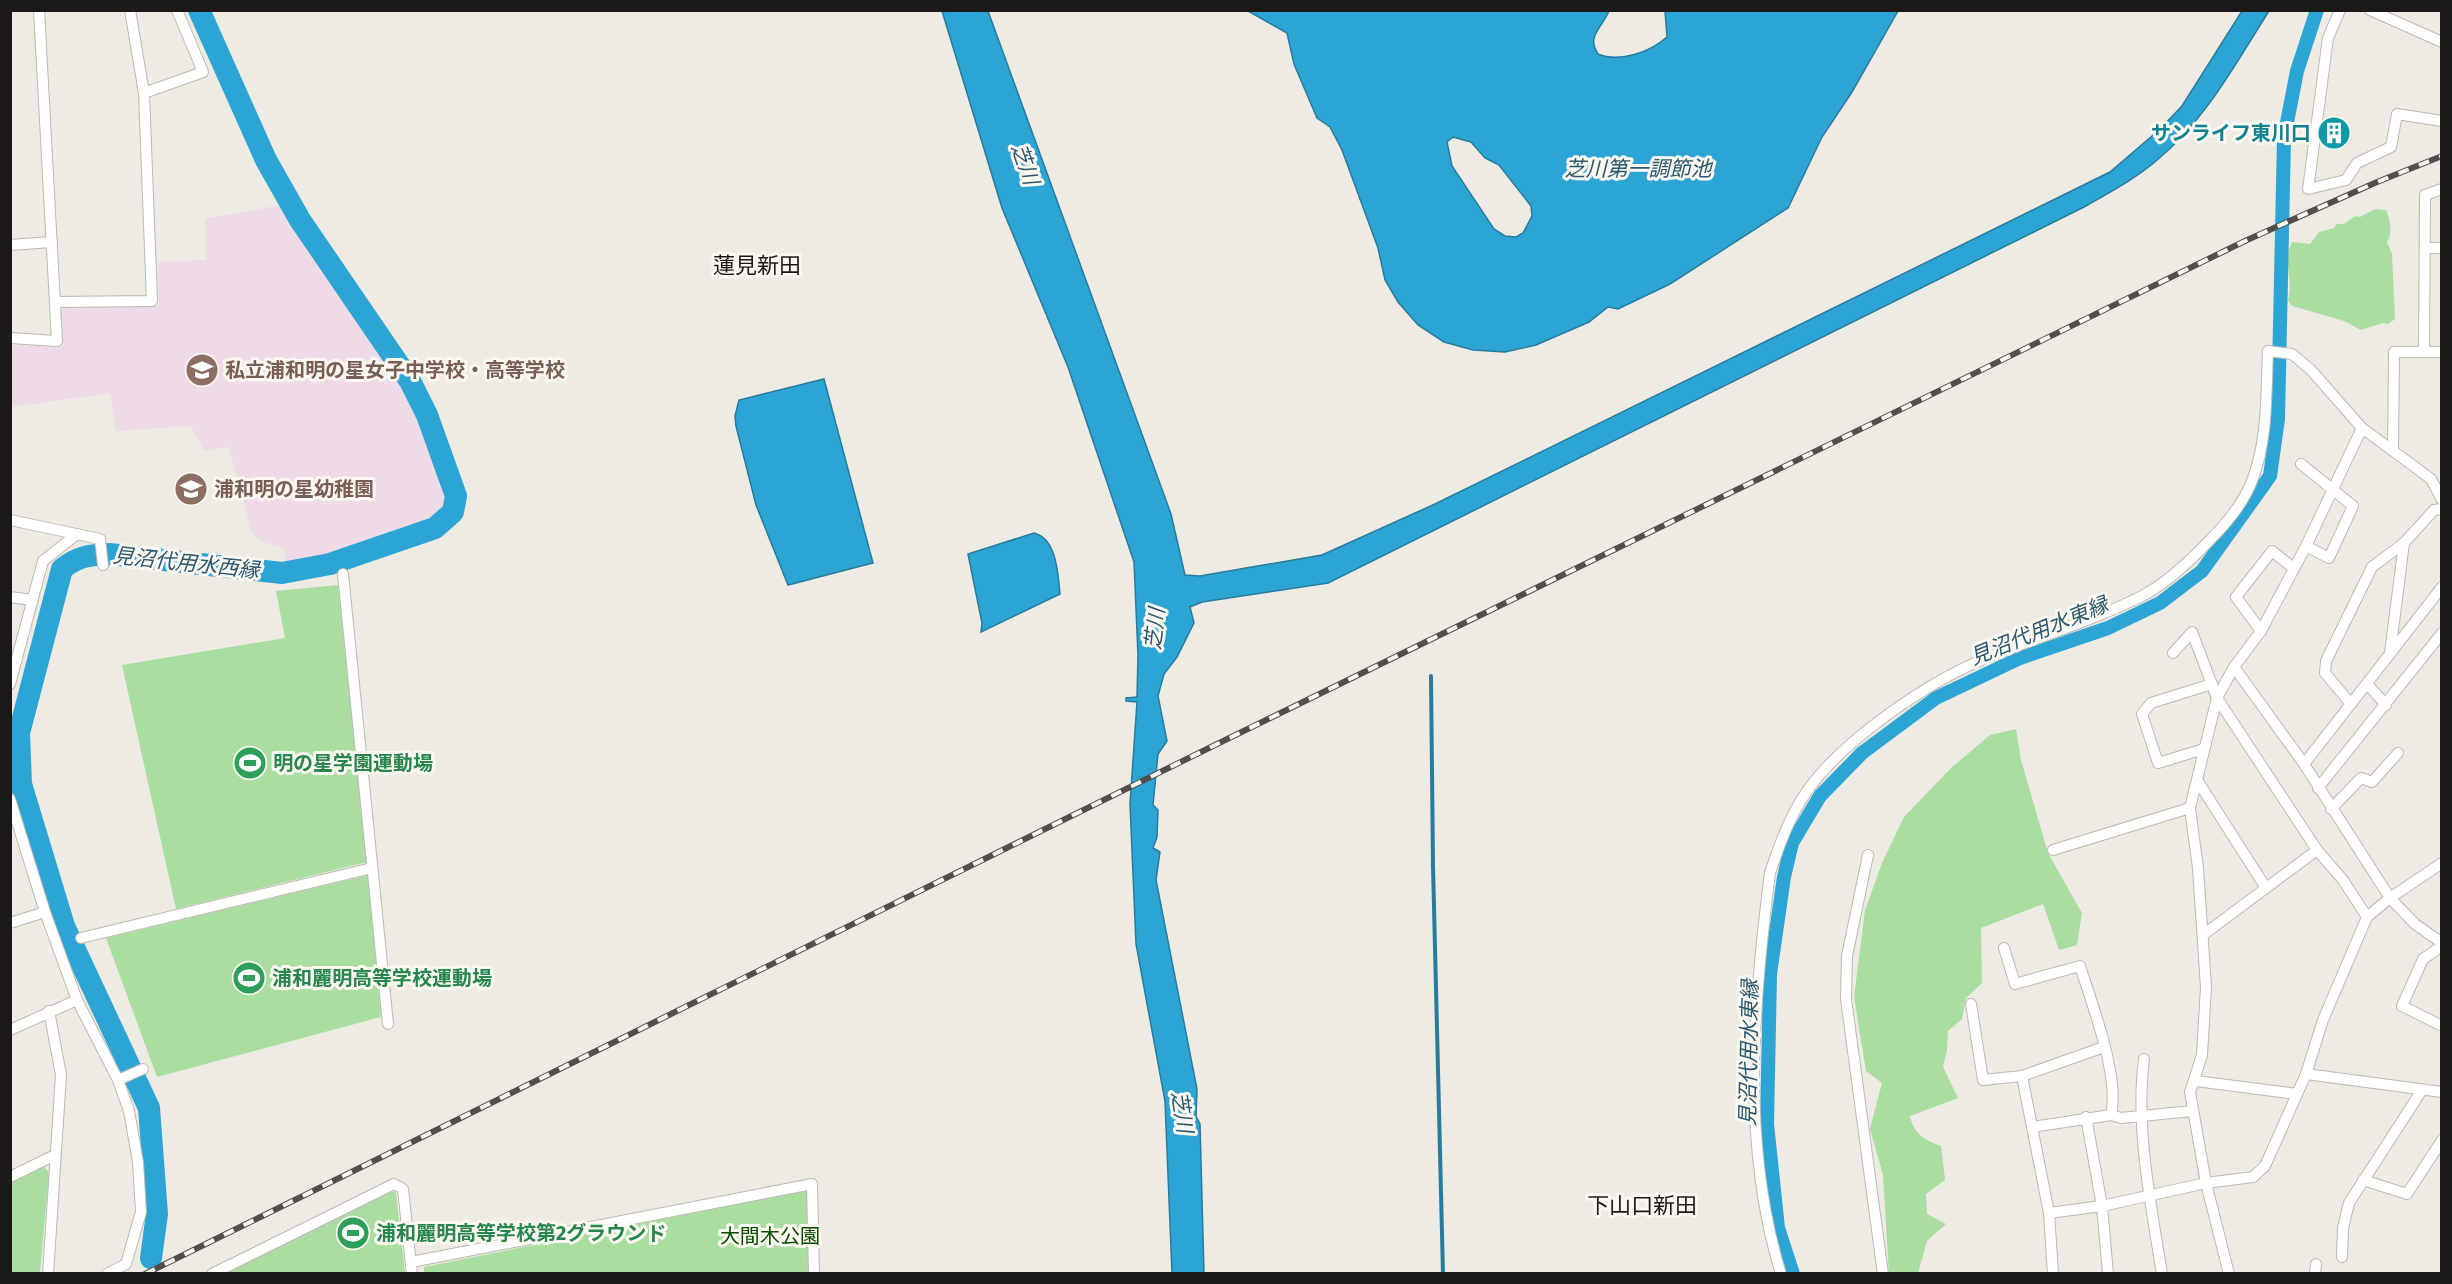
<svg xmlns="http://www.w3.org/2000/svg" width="2452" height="1284" font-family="'Fira Sans','Noto Sans JP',sans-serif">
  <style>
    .education { fill: #efdae7 }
    .green { fill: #a9dea0 }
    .water { fill: #2ca5d5; stroke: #277b9c; stroke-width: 1.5; fill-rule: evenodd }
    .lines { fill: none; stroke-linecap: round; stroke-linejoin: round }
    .stream { stroke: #277b9c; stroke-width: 4 }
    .canal { stroke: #2ca5d5; stroke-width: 14 }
    .river { stroke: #2ca5d5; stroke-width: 22 }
    .minor-casing { stroke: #bcb8b2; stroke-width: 12 }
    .minor { stroke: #fff; stroke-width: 10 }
    .rail-casing { stroke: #514f4c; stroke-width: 6 }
    .rail { stroke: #fbf7f1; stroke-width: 4; stroke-dasharray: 11; stroke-linecap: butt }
    .labels { text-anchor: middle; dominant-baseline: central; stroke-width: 6; stroke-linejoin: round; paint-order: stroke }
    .culture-label { font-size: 20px; font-weight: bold; fill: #0d838f; stroke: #fbf7f1; text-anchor: end }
    .education-label { font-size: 20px; font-weight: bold; fill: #785e54; stroke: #fbf7f1; text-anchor: start }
    .leisure-label { font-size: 20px; font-weight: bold; fill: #27864d; stroke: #fbf7f1; text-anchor: start }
    .park-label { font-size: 20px; fill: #074c00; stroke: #fbf7f1 }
    .water-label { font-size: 21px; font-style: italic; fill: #29576d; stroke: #fbf7f1 }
    .quarter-label { font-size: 22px; fill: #1a1917; stroke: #fbf7f1 }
  </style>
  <rect width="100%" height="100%" fill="#eeeae4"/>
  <polygon class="education" points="281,205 415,401 447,490 447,500 442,512 423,522 370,545 329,556 285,562 284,548 260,541 251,531 229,447 204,451 191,426 116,431 110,393 11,407 10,345 63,347 60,312 64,308 159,306 157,262 206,260 205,219"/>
  <g class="green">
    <path d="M 2375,209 L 2386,210 C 2390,219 2393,234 2387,242 L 2392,254 L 2395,319 L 2388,324 L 2383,323 L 2361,330 L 2344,321 L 2292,306 L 2288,300 C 2294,280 2282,262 2292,242 L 2310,244 L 2319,232 L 2334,228 L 2337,224 L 2344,224 L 2355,216 L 2360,217 Z"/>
    <polygon points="338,585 367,862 176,909 122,665 285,638 276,591"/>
    <path d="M 2016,729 L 2021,760 L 2048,853 L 2082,913 L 2077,945 L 2059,950 L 2043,904 L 1981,928 L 1982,983 L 1966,998 L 1962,1019 L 1948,1031 L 1947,1050 L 1943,1067 L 1958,1098 L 1910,1116 C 1914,1134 1924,1140 1941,1146 L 1945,1180 L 1926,1194 L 1927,1214 L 1946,1224 L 1927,1241 L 1918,1273 L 1889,1273 L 1883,1175 L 1870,1129 L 1882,1083 L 1866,1071 L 1854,997 L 1865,910 L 1882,863 L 1904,817 L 1951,768 L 1990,735 Z"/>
    <polygon points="368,875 381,1017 157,1077 106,938"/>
    <polygon points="43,1166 49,1172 40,1273 11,1274 11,1182"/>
    <polygon points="807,1190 809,1273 424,1274 424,1267"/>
    <polygon points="392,1191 396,1193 405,1273 224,1274"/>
  </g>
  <g class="water">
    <path d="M 942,11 L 988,11 L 1171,514 L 1185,575 L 1200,576 L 1322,555 L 1435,504 L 2110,172 L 2159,130 L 2182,106 L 2242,11 L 2269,11 C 2236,63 2205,121 2156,161 C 2135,179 2110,192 2086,206 L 1328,583 L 1202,602 L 1190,607 L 1194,623 L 1177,657 L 1164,674 L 1158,696 L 1167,741 L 1158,754 L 1153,805 L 1158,810 L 1157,837 L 1153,848 L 1160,852 L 1156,880 L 1197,1089 L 1196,1116 L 1200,1124 L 1204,1274 L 1172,1273 L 1165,1101 L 1136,944 L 1130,804 L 1137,702 L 1126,701 L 1126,698 L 1137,697 L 1138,655 L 1134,562 L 1068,367 L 1002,208 Z"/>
    <path d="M 1248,11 L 1609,11 C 1602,28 1586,36 1598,54 C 1620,63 1650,52 1667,37 L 1665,11 L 1898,11 L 1852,92 L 1822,137 L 1788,208 L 1670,284 L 1618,309 L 1608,307 L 1589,322 L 1536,345 L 1505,352 L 1473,350 L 1444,342 L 1418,325 L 1398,302 L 1385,280 L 1378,248 L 1342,150 L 1330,127 L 1317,118 L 1294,64 L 1287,33 ZM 1453,137 L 1471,142 L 1485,158 L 1499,165 L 1531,206 L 1532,216 L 1523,233 L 1516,237 L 1505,236 L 1494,229 L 1452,166 L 1447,142 Z"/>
    <polygon points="824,379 873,563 788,585 756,505 736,426 735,416 739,400"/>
    <path d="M 1034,533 C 1057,539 1058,574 1060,594 L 981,632 L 982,623 L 968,554 Z"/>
  </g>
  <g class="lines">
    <polyline class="stream" points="1431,676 1433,866 1443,1274"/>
    <polyline class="canal" points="1793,1274 1778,1228 1767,1124 1770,974 1784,877 1792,843 1820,796 1862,753 1936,698 2020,658 2108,628 2160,603 2202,571 2270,476 2278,419 2284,138 2297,71 2317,10"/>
    <path class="river" d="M 151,1258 L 157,1214 L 149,1108 L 64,926 L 21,784 L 19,733 L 62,569 C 78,556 90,555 109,554 L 282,573 L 330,564 L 435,528 L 453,512 L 456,496 L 427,415 L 410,381 L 300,220 L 266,160 L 199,10"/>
    <defs>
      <g id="minor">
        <polyline points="2340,10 2328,38 2308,189 2346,180 2357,163 2391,147 2397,114 2442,121"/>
        <polyline points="2370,10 2442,42"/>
        <polyline points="144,93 203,72 177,10"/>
        <polyline points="10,245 52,242"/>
        <polyline points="2425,248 2442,248"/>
        <polyline points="55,302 152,301 144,93 130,10"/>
        <polyline points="10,338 57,341 39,10"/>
        <polyline points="2424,352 2425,195 2442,189"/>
        <polyline points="2393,449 2394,352 2442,352"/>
        <polyline points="2301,464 2353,506 2329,558 2306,546"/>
        <polyline points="10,520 100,539 103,565"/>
        <polyline points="343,574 388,1024"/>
        <polyline points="10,597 33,600"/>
        <polyline points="2261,631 2236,597 2272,551 2292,567"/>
        <polyline points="2173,653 2192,632 2217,698 2317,850 2343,880 2367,917"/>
        <polyline points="2390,653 2404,543"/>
        <polyline points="2234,667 2304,764 2390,898 2415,924 2442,943"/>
        <polyline points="10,684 43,561 77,534"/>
        <polyline points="2368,685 2386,705"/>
        <polyline points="2351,704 2325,673 2326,661 2372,567 2404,543 2434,510 2442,509"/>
        <polyline points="2204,749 2158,763 2142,714 2151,703 2212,684"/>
        <polyline points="2304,764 2442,587"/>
        <polyline points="2197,780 2266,888"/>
        <polyline points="2318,788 2442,633"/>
        <polyline points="10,799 45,912 77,1000 118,1080 129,1111 138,1162 141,1212 126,1264 107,1274"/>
        <polyline points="2331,809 2361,778 2372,782 2398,753"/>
        <polyline points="2053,850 2190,808"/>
        <polyline points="1868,855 1847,956 1846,999 1883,1274"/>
        <polyline points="10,923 45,912"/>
        <polyline points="2203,935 2317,850"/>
        <polyline points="81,938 372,868"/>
        <polyline points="2442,946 2423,959 2402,1006 2442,1026"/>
        <path d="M 2004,948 L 2015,984 L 2080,966 C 2092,1004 2120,1077 2111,1115"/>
        <polyline points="1971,1004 1983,1080 2022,1076 2104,1047"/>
        <polyline points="10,1030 77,1000"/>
        <path d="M 2144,1059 C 2135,1127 2151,1205 2162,1274"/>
        <polyline points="2306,1074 2442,1092"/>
        <polyline points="2022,1076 2049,1213 2053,1274"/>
        <polyline points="118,1080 143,1069"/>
        <polyline points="2196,1081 2297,1094"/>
        <polyline points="2086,1117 2102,1206 2108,1274"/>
        <polyline points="2032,1127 2111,1115 2121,1118 2192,1111"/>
        <polyline points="10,1177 55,1155"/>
        <polyline points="2363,1180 2407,1194 2442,1140"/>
        <polyline points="2049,1213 2102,1206 2206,1183 2253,1177 2265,1166 2306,1074 2323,1020 2367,917 2390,898 2442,863"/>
        <polyline points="2342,1257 2343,1228 2349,1203 2422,1090"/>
        <polyline points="411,1262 812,1184 814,1274"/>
        <polyline points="48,1274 61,1075 49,1011"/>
        <polyline points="212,1274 394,1184 403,1189 412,1274"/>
        <path d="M 1781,1274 C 1741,1144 1753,1005 1770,873 C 1779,846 1789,818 1805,794 C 1840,742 1926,683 1984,659 C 2037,637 2093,621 2144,595 C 2168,582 2191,560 2210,540 C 2227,523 2243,504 2252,481 C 2268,440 2266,395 2268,351 L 2292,354 L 2311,370 L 2362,428 L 2431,479 L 2442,500"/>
        <polyline points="2229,1274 2206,1183 2190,1092 2202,1055 2206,987 2198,868 2190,808 2217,698 2234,667 2261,631 2306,546 2362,428"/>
        <polyline points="2315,1274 2316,1264"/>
      </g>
    </defs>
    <use href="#minor" class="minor-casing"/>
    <use href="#minor" class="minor"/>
    <defs>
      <polyline id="rail" points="145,1274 1211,747 2247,240 2377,182 2442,156"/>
    </defs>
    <use href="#rail" class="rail-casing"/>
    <use href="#rail" class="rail"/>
  </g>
  <defs>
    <symbol id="building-disc" viewBox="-11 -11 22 22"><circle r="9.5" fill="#0f9aa8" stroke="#fbf7f1"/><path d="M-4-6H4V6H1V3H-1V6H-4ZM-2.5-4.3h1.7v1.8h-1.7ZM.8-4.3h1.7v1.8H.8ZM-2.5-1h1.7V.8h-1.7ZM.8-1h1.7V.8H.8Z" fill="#fff"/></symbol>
    <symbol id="school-disc" viewBox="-11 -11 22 22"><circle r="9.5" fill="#8d6e63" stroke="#fbf7f1"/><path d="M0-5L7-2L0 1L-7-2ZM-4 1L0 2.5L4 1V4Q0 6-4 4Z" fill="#fff"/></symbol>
    <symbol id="stadium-disc" viewBox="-11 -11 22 22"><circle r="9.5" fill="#2e9e5b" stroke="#fbf7f1"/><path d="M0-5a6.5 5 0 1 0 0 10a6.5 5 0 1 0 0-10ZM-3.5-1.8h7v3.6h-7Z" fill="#fff"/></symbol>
  </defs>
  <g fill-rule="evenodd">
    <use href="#building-disc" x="2315" y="114" width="38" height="38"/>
    <use href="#school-disc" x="183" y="351" width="38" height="38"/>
    <use href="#school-disc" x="172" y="470" width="38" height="38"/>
    <use href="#stadium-disc" x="231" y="744" width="38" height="38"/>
    <use href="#stadium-disc" x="230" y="959" width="38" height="38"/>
    <use href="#stadium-disc" x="334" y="1214" width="38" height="38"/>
  </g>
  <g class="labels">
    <g class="culture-label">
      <text x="2311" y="133">サンライフ東川口</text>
    </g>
    <g class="education-label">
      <text x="225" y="370">私立浦和明の星女子中学校・高等学校</text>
      <text x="214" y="489">浦和明の星幼稚園</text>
    </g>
    <g class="leisure-label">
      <text x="273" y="763">明の星学園運動場</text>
      <text x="272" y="978">浦和麗明高等学校運動場</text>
      <text x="376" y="1233">浦和麗明高等学校第2グラウンド</text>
    </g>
    <g class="park-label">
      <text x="770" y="1236">大間木公園</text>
    </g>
    <g class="water-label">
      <text transform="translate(1025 164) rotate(71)">芝川</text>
      <text x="1638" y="169">芝川第一調節池</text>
      <text transform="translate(186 563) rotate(6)">見沼代用水西縁</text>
      <text transform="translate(1155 629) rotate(-84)">芝川</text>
      <text transform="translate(2039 631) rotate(-22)">見沼代用水東縁</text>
      <text transform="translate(1749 1053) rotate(-89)">見沼代用水東縁</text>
      <text transform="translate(1182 1112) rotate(81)">芝川</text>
    </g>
    <g class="quarter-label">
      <text x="757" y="265">蓮見新田</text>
      <text x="1642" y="1205">下山口新田</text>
    </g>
  </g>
  <rect width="2452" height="1284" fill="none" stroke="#1a1917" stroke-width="24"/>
</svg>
